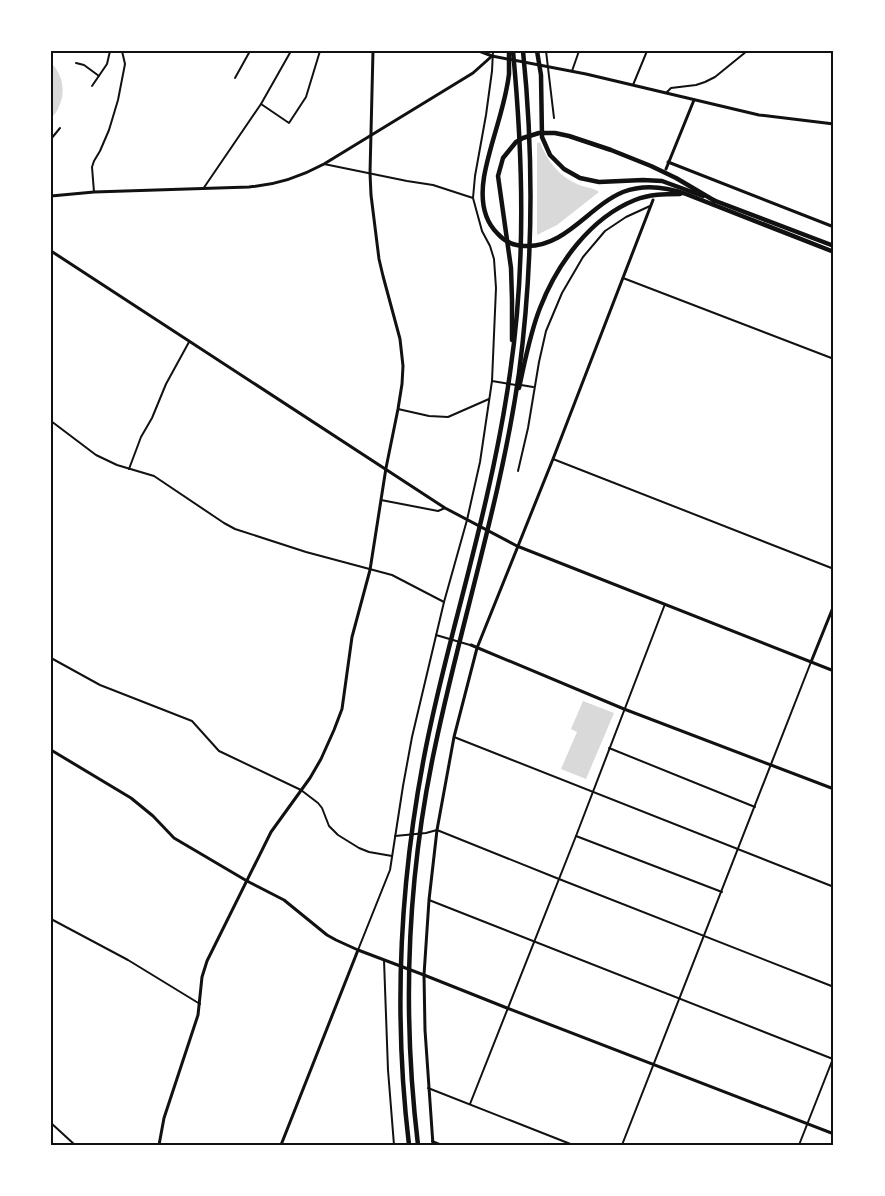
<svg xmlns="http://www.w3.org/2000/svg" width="885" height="1196" font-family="Ubuntu,sans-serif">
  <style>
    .water { fill: #d9d9d9 }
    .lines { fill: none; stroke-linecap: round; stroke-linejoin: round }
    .river { stroke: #d9d9d9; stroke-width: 10 }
    .minor { stroke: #111; stroke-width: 2 }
    .tertiary { stroke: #111; stroke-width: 3 }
    .motorway { stroke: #111; stroke-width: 4.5 }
    .neatline { fill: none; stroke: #111; stroke-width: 2 }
  </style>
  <rect width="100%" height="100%" fill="#fff"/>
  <g class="water">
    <path d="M 540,142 C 547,161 559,176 577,184 C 585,188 593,187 599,192 L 557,225 L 537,235 L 537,143 Z"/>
    <polygon points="583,701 614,713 586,779 561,769 577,732 571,729"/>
  </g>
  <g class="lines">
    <path class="river" d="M 51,70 C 60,84 60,96 51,111"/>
    <g class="minor">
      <polyline points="546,51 554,118"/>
      <polyline points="76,63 84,65 99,76"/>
      <polyline points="572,71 579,51"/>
      <polyline points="235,78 250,51"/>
      <polyline points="633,85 647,51"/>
      <polyline points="92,86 107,64 110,51"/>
      <polyline points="666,93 671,88 696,85 705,82 715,77 747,51"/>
      <polyline points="261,104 289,123 306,97 320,51"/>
      <polyline points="51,139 60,128"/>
      <polyline points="324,164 407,181 433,185 473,198"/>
      <polyline points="203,189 261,104 291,51"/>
      <polyline points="94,192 92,167 94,161 100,151 109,130 118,100 125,64 122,51"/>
      <polyline points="623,278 834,359"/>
      <polyline points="492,381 516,385"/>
      <polyline points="521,385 533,387"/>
      <polyline points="398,409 429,416 448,417 489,399"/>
      <polyline points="51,421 96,455 117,465 154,476 224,523 235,529 306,552 392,575 444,602 412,737 403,786 390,870 358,950"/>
      <polyline points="553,459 834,569"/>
      <polyline points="129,469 141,437 152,418 166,384 189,342"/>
      <polyline points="518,471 528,428 539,362 546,331 562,293 583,257 605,231 626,217 650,206"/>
      <polyline points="381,500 438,511 445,508"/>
      <polyline points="444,602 467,520 480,462 492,381 496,288 494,259 490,246 482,231 473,198 475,176 486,115 492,71 493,51"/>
      <polyline points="436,635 470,645"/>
      <polyline points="51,658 100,685 192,721 219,751 301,790 318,803 322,808 329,826 338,835 359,848 369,852 392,856"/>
      <polyline points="454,737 834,887"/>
      <polyline points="609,748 755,807"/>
      <polyline points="395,836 426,833 437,830 559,879 834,987"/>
      <polyline points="576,836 722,892"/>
      <polyline points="429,900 833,1059"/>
      <polyline points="51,919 128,960 200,1004"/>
      <polyline points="384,960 388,1070 394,1145"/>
      <polyline points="428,1088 573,1145"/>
      <polyline points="470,1104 576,836 665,604"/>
      <polyline points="51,1123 75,1145"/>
      <polyline points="432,1141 442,1145"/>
      <polyline points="622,1145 811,662"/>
      <polyline points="799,1145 834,1056"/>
    </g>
    <g class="tertiary">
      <polyline points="479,51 492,56 586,74 759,115 834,124"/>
      <polyline points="668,162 834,227"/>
      <polyline points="666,169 694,100"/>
      <path d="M 51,196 L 94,192 L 249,187 C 277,185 300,177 324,164 L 473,73 L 492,56"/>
      <polyline points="51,251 445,508 517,546 834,671"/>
      <polyline points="471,645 624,709 834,789"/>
      <polyline points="811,662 834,605"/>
      <polyline points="51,750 131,798 153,816 174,838 247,881 284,900 327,935 336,940 358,950 424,975 507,1008 834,1134"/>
      <polyline points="159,1145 164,1118 198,1015 202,977 207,961 271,832 310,778 321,759 334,730 342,709 352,637 370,570 386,468 398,409 402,384 403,366 400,339 383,276 379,259 371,195 370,173 373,51"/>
      <polyline points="281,1145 358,950"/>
      <polyline points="433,1145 425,1030 424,975 429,900 437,830 454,737 477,648 553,459 653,200"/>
    </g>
    <g class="motorway">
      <path d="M 509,51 C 509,59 509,66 509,74 C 505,109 490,142 484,177 C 481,196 482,218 497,233 C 504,241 514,246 525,246 C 565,248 589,206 623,192 C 644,184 666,187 686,194 L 834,252"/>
      <polyline points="537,51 541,75 542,137 550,155 564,169 580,178 599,182 643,180 662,181 703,196"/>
      <polyline points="713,200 834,246"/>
      <polyline points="512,340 512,300 511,268 498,176 503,158 516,142 523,138 539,133 555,133 569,136 611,150 651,166 676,178 715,201"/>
      <path d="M 519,388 C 525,361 530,333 540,308 C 557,264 590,218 635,200 C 650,194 665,194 680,194"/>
      <path d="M 409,1145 C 393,1012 400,878 426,747 C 434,707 444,667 454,628 C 476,543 498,459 510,373 C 526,265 523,158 513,51"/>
      <path d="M 418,1145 C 402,1012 407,878 435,747 C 461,622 501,500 519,373 C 533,266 534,158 523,51"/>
    </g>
  </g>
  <rect width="885" height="1196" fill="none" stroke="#ffffff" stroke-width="105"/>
  <rect x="52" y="52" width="780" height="1092" class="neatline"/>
</svg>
